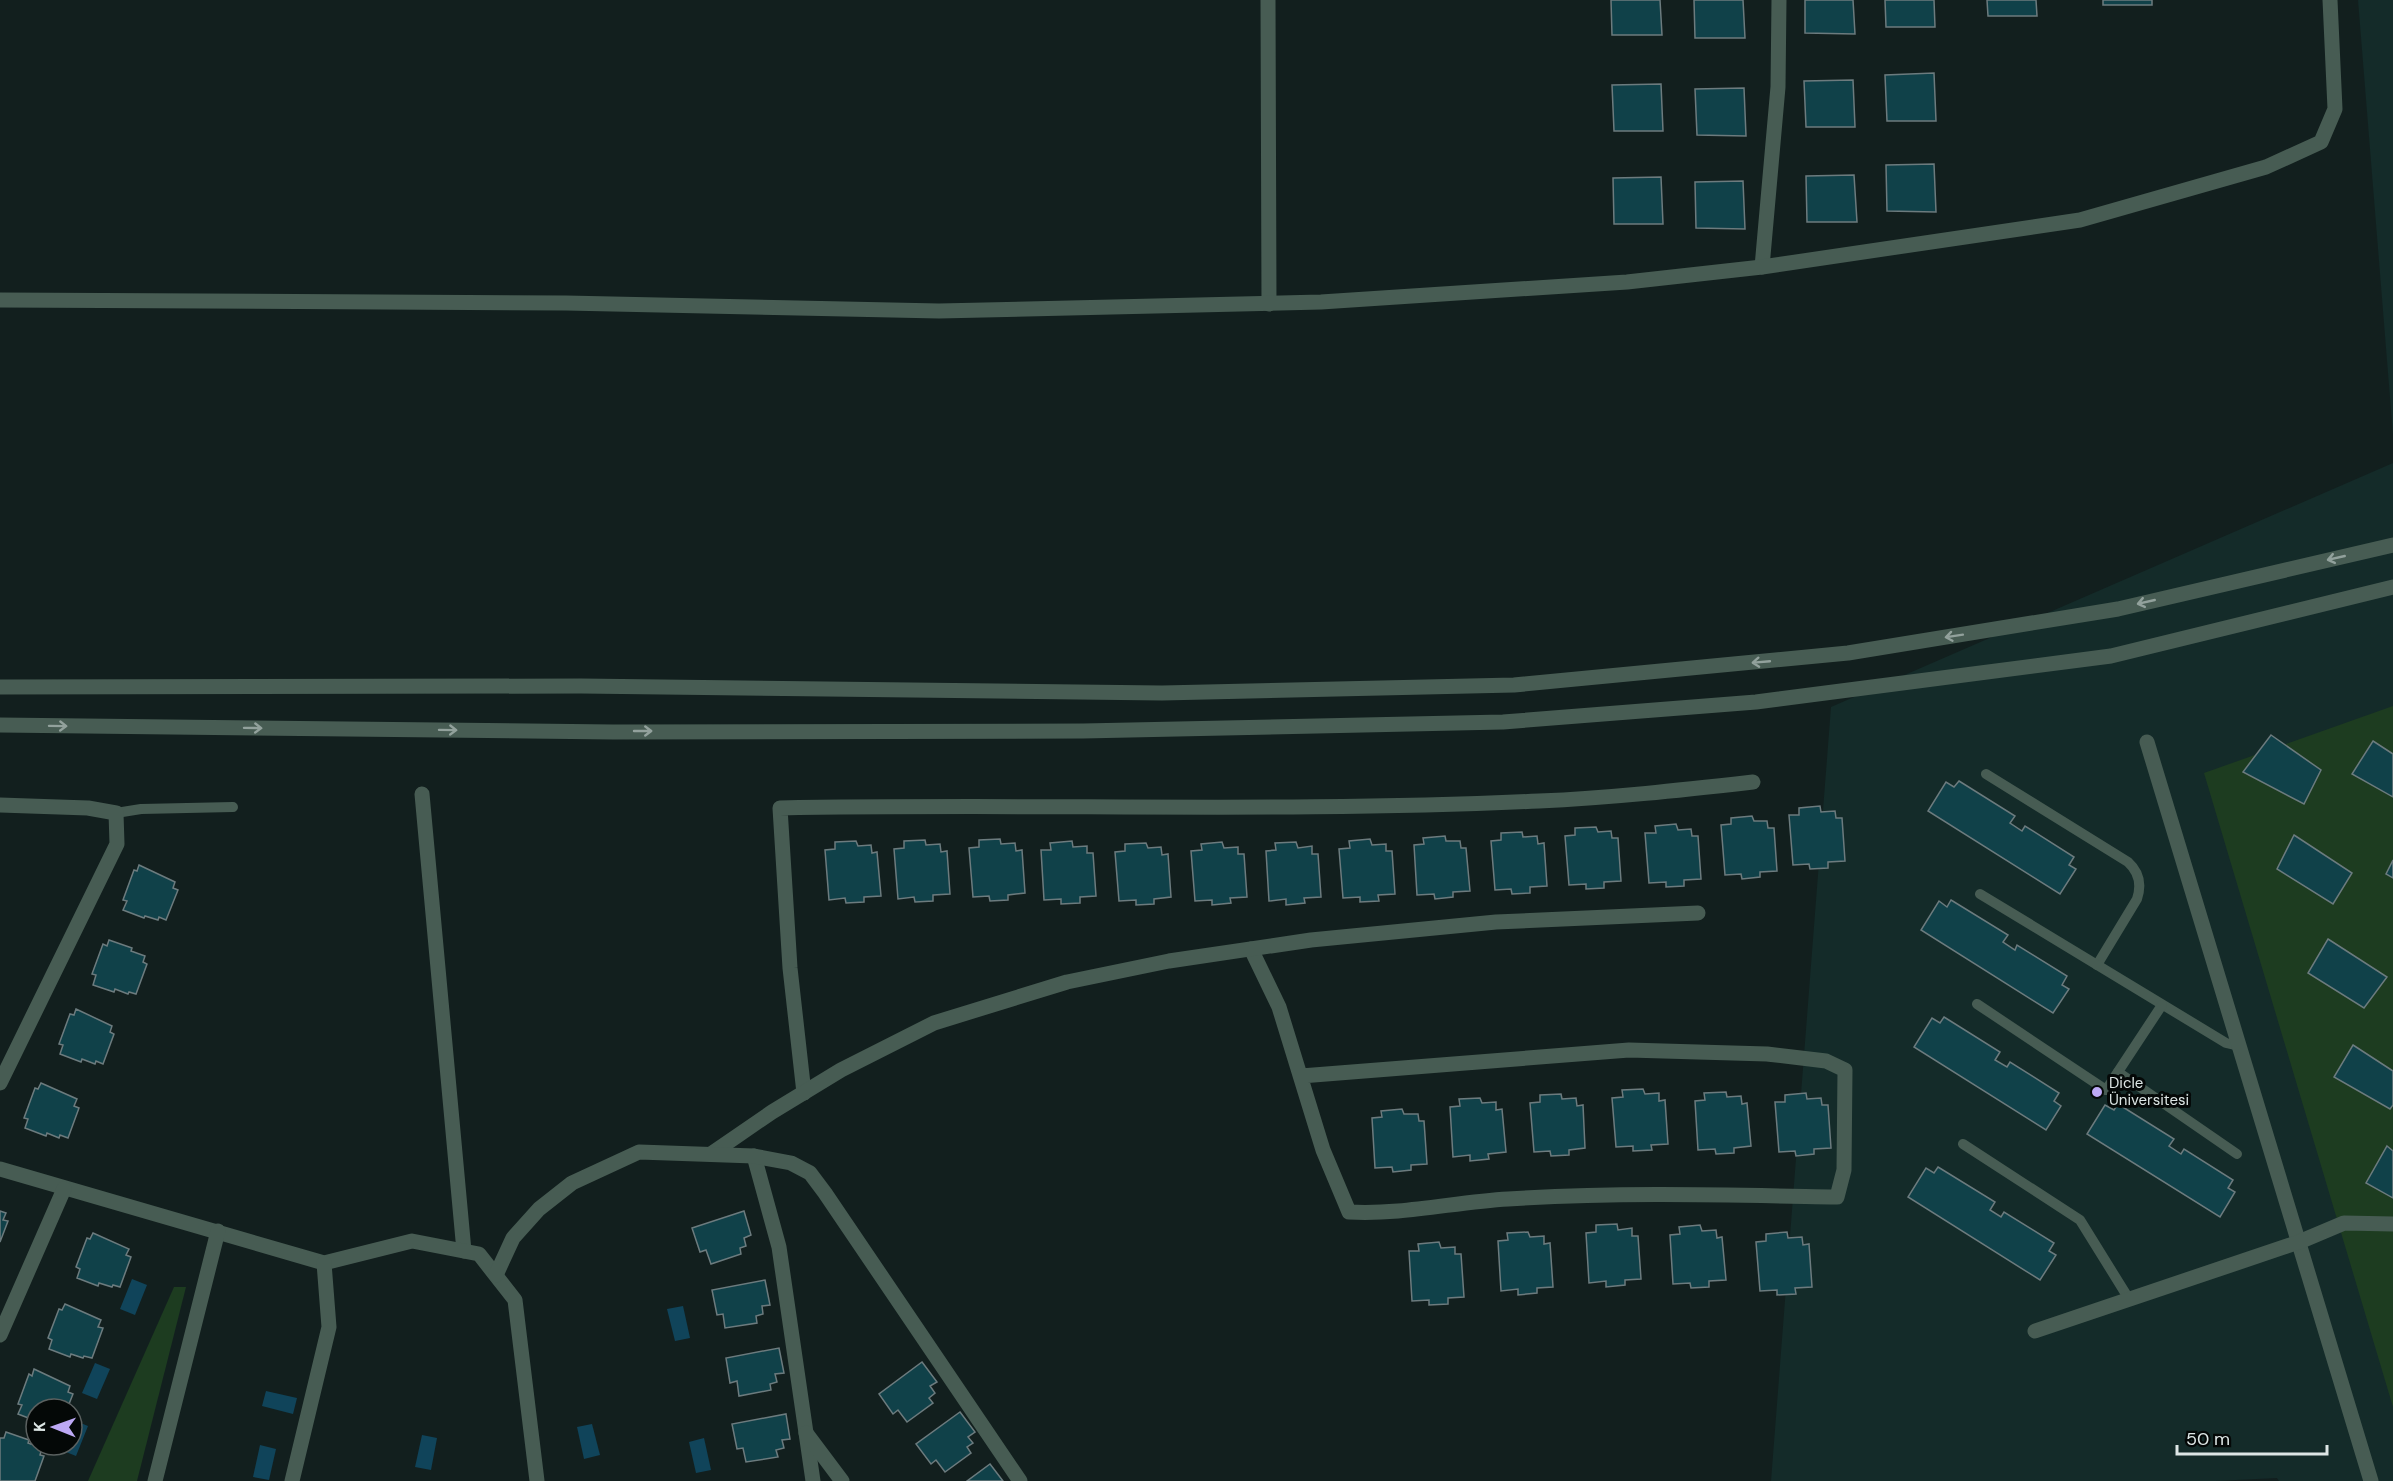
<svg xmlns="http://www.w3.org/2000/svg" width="2393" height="1481" font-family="'DM Sans',sans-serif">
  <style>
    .built { fill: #142b29 }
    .green { fill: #1d3c20 }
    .water { fill: #10445a }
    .building { fill: #104149; stroke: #6c7b7e; stroke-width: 1.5 }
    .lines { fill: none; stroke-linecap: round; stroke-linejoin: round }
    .service { stroke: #475c53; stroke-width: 10 }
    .minor { stroke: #475c53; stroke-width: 15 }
    .tertiary { stroke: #475c53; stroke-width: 15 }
    .oneway { stroke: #92a19c }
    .poi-dot { fill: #bda9f5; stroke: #040807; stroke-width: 2 }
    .labels { text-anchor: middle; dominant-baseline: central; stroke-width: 6; stroke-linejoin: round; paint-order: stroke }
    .poi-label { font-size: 15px; fill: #dde6e5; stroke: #040807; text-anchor: start }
  </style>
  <rect width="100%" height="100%" fill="#121f1e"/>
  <g class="built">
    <polygon points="2358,0 2393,0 2393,435"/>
    <polygon points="2393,463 2393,1481 2279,1481 2277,1478 2216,1481 1771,1481 1831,707"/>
  </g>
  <g class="green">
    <polygon points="2393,706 2393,1407 2204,773"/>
    <polygon points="174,1287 186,1287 137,1481 88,1481"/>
  </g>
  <g class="water">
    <polygon points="132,1279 147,1285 135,1315 120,1309"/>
    <polygon points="683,1306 690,1338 675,1341 667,1309"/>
    <polygon points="95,1363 110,1369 97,1399 82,1393"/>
    <polygon points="266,1391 297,1398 293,1414 262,1406"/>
    <polygon points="73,1420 88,1426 76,1456 61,1450 63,1445 72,1445"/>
    <polygon points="592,1424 600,1455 584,1459 577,1427"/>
    <polygon points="422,1435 437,1438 431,1470 415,1467"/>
    <polygon points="704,1438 711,1470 696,1473 689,1442"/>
    <polygon points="260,1445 276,1449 269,1480 253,1477"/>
  </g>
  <g class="building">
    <polygon points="1611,0 1660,0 1662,35 1612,35"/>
    <polygon points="1694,0 1743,0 1745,38 1695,38"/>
    <polygon points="1805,0 1853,0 1855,34 1805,33"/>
    <polygon points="1885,0 1934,0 1935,27 1886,27"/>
    <polygon points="1987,0 2036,0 2037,16 1988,16"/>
    <rect x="2103" y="0" width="49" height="5"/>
    <polygon points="1934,73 1936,121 1887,121 1885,75"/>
    <polygon points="1853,80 1855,127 1806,127 1804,81"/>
    <polygon points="1661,84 1663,131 1614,131 1612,85"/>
    <polygon points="1744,88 1746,136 1697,135 1695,89"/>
    <polygon points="1934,164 1936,212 1887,211 1886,165"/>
    <polygon points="1854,175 1857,222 1807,222 1806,176"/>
    <polygon points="1661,177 1663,224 1614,224 1613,178"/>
    <polygon points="1743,181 1745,229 1696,228 1695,182"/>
    <polygon points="2271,735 2321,770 2304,804 2243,772"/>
    <polygon points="2373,741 2393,754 2393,797 2352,774"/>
    <polygon points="1959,781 2015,816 2010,823 2022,831 2025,826 2074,857 2069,865 2076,869 2060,894 1928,811 1946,782 1954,787"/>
    <polygon points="1820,806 1821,812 1835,811 1836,818 1842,818 1845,861 1828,862 1828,868 1810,869 1809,864 1793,865 1789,815 1799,815 1799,808"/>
    <polygon points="1752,816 1754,821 1767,821 1768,828 1774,828 1777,871 1760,872 1760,877 1742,879 1741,874 1725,875 1721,825 1731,824 1731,818"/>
    <polygon points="1676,824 1678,830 1691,829 1692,836 1698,836 1701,879 1684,880 1684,886 1666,887 1666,882 1649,883 1645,833 1656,833 1655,826"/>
    <polygon points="1596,827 1598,832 1611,831 1612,838 1618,838 1621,881 1604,882 1604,888 1586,889 1586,884 1569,885 1565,836 1575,835 1575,828"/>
    <polygon points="1522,832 1523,837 1537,836 1538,844 1544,843 1547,886 1530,887 1530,893 1512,894 1511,889 1495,890 1491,841 1501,840 1501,833"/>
    <polygon points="2294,835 2352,873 2333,904 2277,869"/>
    <polygon points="1445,836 1446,841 1460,841 1461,848 1466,848 1470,891 1453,892 1453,897 1435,899 1434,894 1417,895 1414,845 1424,844 1423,838"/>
    <polygon points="1000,839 1001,844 1015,843 1016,851 1022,850 1025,893 1008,895 1008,900 990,901 989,896 973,897 969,848 979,847 979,840"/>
    <polygon points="1370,839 1372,845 1386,844 1386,851 1392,851 1395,894 1378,895 1379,901 1360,902 1360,897 1343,898 1339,849 1350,848 1349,841"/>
    <polygon points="925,840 926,845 940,844 941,852 947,851 950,894 933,895 933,901 915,902 914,897 898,899 894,849 904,848 904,841"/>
    <polygon points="856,841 858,846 871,845 872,853 877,852 881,896 864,897 864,902 846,903 845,898 829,900 825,850 835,849 835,842"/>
    <polygon points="1072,841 1073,847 1087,846 1087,853 1093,853 1096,896 1080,897 1080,903 1061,904 1061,899 1044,900 1041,850 1051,850 1050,843"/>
    <polygon points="1222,842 1224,848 1238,847 1238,854 1244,854 1247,897 1230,898 1231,903 1212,905 1212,900 1195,901 1191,851 1202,850 1201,844"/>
    <polygon points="1296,842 1298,848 1312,846 1312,854 1318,854 1321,897 1304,898 1305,903 1286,905 1286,899 1269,901 1266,851 1276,850 1275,843"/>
    <polygon points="1146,843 1148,848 1161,847 1162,855 1168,854 1171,897 1154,899 1154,904 1136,905 1136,900 1119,901 1115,852 1125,851 1125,844"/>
    <polygon points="2393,860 2393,878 2386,874"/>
    <polygon points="139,865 175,882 173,888 178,890 166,920 159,917 158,920 145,916 144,918 123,910 127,901 123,900 134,870 137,871"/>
    <polygon points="1951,900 2008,935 2003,942 2015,950 2017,945 2067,976 2062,985 2069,989 2053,1013 1921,930 1939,901 1947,907"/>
    <polygon points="2328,939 2387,977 2364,1008 2308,973"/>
    <polygon points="109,940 132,948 131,951 145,956 143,962 147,964 136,994 129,992 128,994 115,989 114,992 93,985 96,975 92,974 103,944 107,946"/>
    <polygon points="76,1009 112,1026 110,1032 114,1034 103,1064 96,1061 95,1064 82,1059 81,1062 60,1054 63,1045 59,1044 70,1014 74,1015"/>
    <polygon points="1944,1017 2000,1052 1995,1060 2007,1067 2010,1062 2059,1093 2054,1101 2061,1106 2046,1130 1914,1047 1932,1018 1940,1023"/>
    <polygon points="2353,1045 2393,1071 2393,1105 2390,1109 2334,1077"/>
    <polygon points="41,1083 77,1099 74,1106 79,1108 68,1138 60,1135 59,1138 47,1133 46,1136 25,1128 28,1119 24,1118 35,1088 38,1089"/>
    <polygon points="1643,1089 1645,1094 1659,1093 1659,1101 1665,1100 1668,1144 1651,1145 1652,1150 1633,1151 1633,1146 1616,1147 1612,1098 1623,1097 1622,1090"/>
    <polygon points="1726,1092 1727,1097 1741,1096 1742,1104 1747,1103 1751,1146 1734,1148 1734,1153 1716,1154 1715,1149 1698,1150 1695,1101 1705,1100 1704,1093"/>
    <polygon points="1806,1093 1807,1099 1821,1098 1822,1105 1828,1105 1831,1148 1814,1149 1814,1154 1796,1156 1795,1151 1779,1152 1775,1102 1785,1102 1785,1095"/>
    <polygon points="1561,1094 1562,1099 1576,1098 1577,1106 1583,1105 1585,1148 1569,1150 1569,1155 1551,1156 1550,1151 1534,1152 1530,1103 1540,1102 1540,1095"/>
    <polygon points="1480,1098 1482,1103 1496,1102 1496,1110 1502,1109 1506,1152 1488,1154 1489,1159 1470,1161 1470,1155 1453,1157 1450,1107 1460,1106 1459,1099"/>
    <polygon points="2118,1104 2174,1139 2169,1146 2181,1154 2184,1149 2233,1180 2228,1188 2235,1192 2220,1217 2087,1134 2105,1105 2114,1110"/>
    <polygon points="1402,1109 1404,1114 1418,1114 1419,1121 1424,1121 1427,1164 1411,1165 1411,1170 1393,1172 1392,1167 1375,1168 1372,1118 1382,1117 1381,1111"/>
    <polygon points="2387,1146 2393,1151 2393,1198 2366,1183"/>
    <polygon points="1938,1167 1995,1202 1990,1210 2001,1217 2004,1212 2054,1243 2049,1251 2056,1255 2040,1280 1908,1197 1926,1168 1934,1173"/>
    <polygon points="0,1211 6,1213 3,1220 8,1221 0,1242"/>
    <polygon points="744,1211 751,1235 744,1238 746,1246 740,1248 741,1254 711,1264 706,1250 700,1252 692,1228"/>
    <polygon points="1617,1224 1618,1230 1632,1228 1632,1236 1638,1236 1641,1279 1625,1280 1625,1285 1606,1287 1606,1281 1589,1283 1586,1233 1596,1232 1596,1225"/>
    <polygon points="1700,1225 1702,1231 1716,1230 1717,1238 1722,1237 1726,1280 1709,1281 1709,1287 1691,1288 1690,1283 1673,1284 1670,1235 1680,1234 1679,1227"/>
    <polygon points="1528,1232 1530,1237 1544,1236 1544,1244 1550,1243 1553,1287 1537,1288 1537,1293 1518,1295 1518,1289 1501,1291 1498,1241 1508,1240 1507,1233"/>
    <polygon points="1787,1232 1788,1238 1802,1237 1803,1245 1809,1244 1812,1287 1795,1288 1796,1294 1777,1295 1777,1290 1760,1291 1756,1242 1766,1241 1766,1234"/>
    <polygon points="93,1233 129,1249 126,1255 131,1257 120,1287 113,1285 112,1287 99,1283 98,1286 77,1278 80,1269 76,1267 87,1238 90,1239"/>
    <polygon points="1439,1242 1441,1248 1455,1247 1455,1254 1461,1254 1464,1297 1448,1298 1448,1304 1429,1305 1429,1300 1412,1301 1409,1251 1419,1251 1418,1244"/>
    <polygon points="765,1280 770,1305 762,1306 763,1314 756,1316 757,1323 725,1328 723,1314 717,1315 712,1290"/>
    <polygon points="65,1304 101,1320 98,1327 103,1328 92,1358 84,1356 83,1358 71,1354 70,1357 49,1349 52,1340 48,1338 59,1309 62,1310"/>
    <polygon points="779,1348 784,1373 775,1374 777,1382 770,1384 771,1390 739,1396 737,1381 730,1383 726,1358"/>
    <polygon points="922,1362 937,1382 930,1386 935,1393 929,1398 933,1403 907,1422 898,1410 893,1414 879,1394"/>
    <polygon points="34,1369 70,1386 68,1392 73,1394 67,1409 36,1409 36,1421 18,1414 22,1405 18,1404 29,1374 32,1376"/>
    <polygon points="960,1412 975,1432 968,1437 973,1443 967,1447 971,1453 945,1472 936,1460 931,1464 916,1444"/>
    <polygon points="786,1414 790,1439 782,1440 784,1448 776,1450 778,1457 746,1462 743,1448 737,1449 732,1424"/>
    <polygon points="6,1432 29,1440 28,1443 42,1448 40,1455 44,1456 35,1481 0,1481 0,1438 4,1438"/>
    <polygon points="990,1464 1003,1481 967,1481"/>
  </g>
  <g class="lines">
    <g class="service">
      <path d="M 1986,774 L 2128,862 C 2139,872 2142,884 2137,899 L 2097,965"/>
      <polyline points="116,813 141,809 233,807"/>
      <polyline points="1980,894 2226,1043 2239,1046"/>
      <polyline points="1977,1004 2106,1090 2162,1005"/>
      <polyline points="2118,1072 2237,1154"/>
      <polyline points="1963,1144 2080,1220 2129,1299"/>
    </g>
    <g class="minor">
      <polyline points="1268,0 1269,304"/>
      <polyline points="1762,267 1778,87 1779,0"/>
      <polyline points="0,300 566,303 939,311 1321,302 1627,282 1762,267 2080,220 2266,167 2321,142 2335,109 2330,0"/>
      <polyline points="2147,742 2371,1481"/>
      <polyline points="422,794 464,1251"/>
      <polyline points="0,805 88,808 116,813 117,844 0,1083"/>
      <path d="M 1251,949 L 1279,1007 L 1323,1150 L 1349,1212 C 1402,1215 1455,1202 1508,1199 C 1618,1192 1726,1195 1837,1197 L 1844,1170 L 1845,1070 L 1826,1061 L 1767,1054 L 1629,1050 L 1301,1076"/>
      <path d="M 804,1093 L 790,968 L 780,808 C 1033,803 1286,813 1539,801 C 1610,798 1682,790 1753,782"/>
      <polyline points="711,1154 772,1112 841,1070 934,1023 1067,982 1169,961 1311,940 1496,922 1698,913"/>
      <polyline points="754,1156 779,1247 813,1481"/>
      <polyline points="0,1169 324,1263 412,1241 479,1254 515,1300 537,1481"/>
      <polyline points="496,1275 513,1238 539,1209 572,1183 639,1152 754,1156 791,1163 810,1173 825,1193 1020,1481"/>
      <polyline points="2035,1331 2299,1242 2344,1223 2393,1224"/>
      <polyline points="0,1335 64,1189"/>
      <polyline points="806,1433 842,1481"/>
      <polyline points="155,1481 218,1231"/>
      <polyline points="292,1481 329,1327 324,1263"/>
    </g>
    <g class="tertiary">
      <polyline points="0,687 581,686 1162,693 1514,685 1848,653 2118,609 2393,545"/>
      <polyline points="0,725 613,732 1083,731 1503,722 1756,702 2111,656 2393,587"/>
    </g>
  </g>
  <defs><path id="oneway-shaft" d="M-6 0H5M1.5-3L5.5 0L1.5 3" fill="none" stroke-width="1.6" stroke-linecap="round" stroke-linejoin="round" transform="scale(1.5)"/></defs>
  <g class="oneway">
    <use href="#oneway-shaft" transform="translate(2336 558) rotate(167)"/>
    <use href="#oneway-shaft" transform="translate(2146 602) rotate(167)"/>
    <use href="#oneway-shaft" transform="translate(1954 636) rotate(171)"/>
    <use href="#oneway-shaft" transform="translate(1761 662) rotate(175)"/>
    <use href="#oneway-shaft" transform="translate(58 726) rotate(1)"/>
    <use href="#oneway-shaft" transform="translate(253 728) rotate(1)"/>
    <use href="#oneway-shaft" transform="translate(448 730) rotate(1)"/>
    <use href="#oneway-shaft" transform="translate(643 731)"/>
  </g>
  <circle class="poi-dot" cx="2097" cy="1092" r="6"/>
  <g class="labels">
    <g class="poi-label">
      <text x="2109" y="1083">Dicle<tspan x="2109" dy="17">Üniversitesi</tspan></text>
    </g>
  </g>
  <g transform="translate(54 1427) rotate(271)"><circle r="28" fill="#040807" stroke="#5b6160" stroke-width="1.5"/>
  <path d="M0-4.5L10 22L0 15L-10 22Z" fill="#bda9f5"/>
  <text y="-9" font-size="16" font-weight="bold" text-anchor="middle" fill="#dde6e5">K</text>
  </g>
  <path d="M2177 1445v9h150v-9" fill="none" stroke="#dde6e5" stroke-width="3"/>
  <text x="2186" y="1445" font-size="18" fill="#dde6e5" stroke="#040807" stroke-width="4.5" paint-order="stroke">50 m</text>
</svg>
